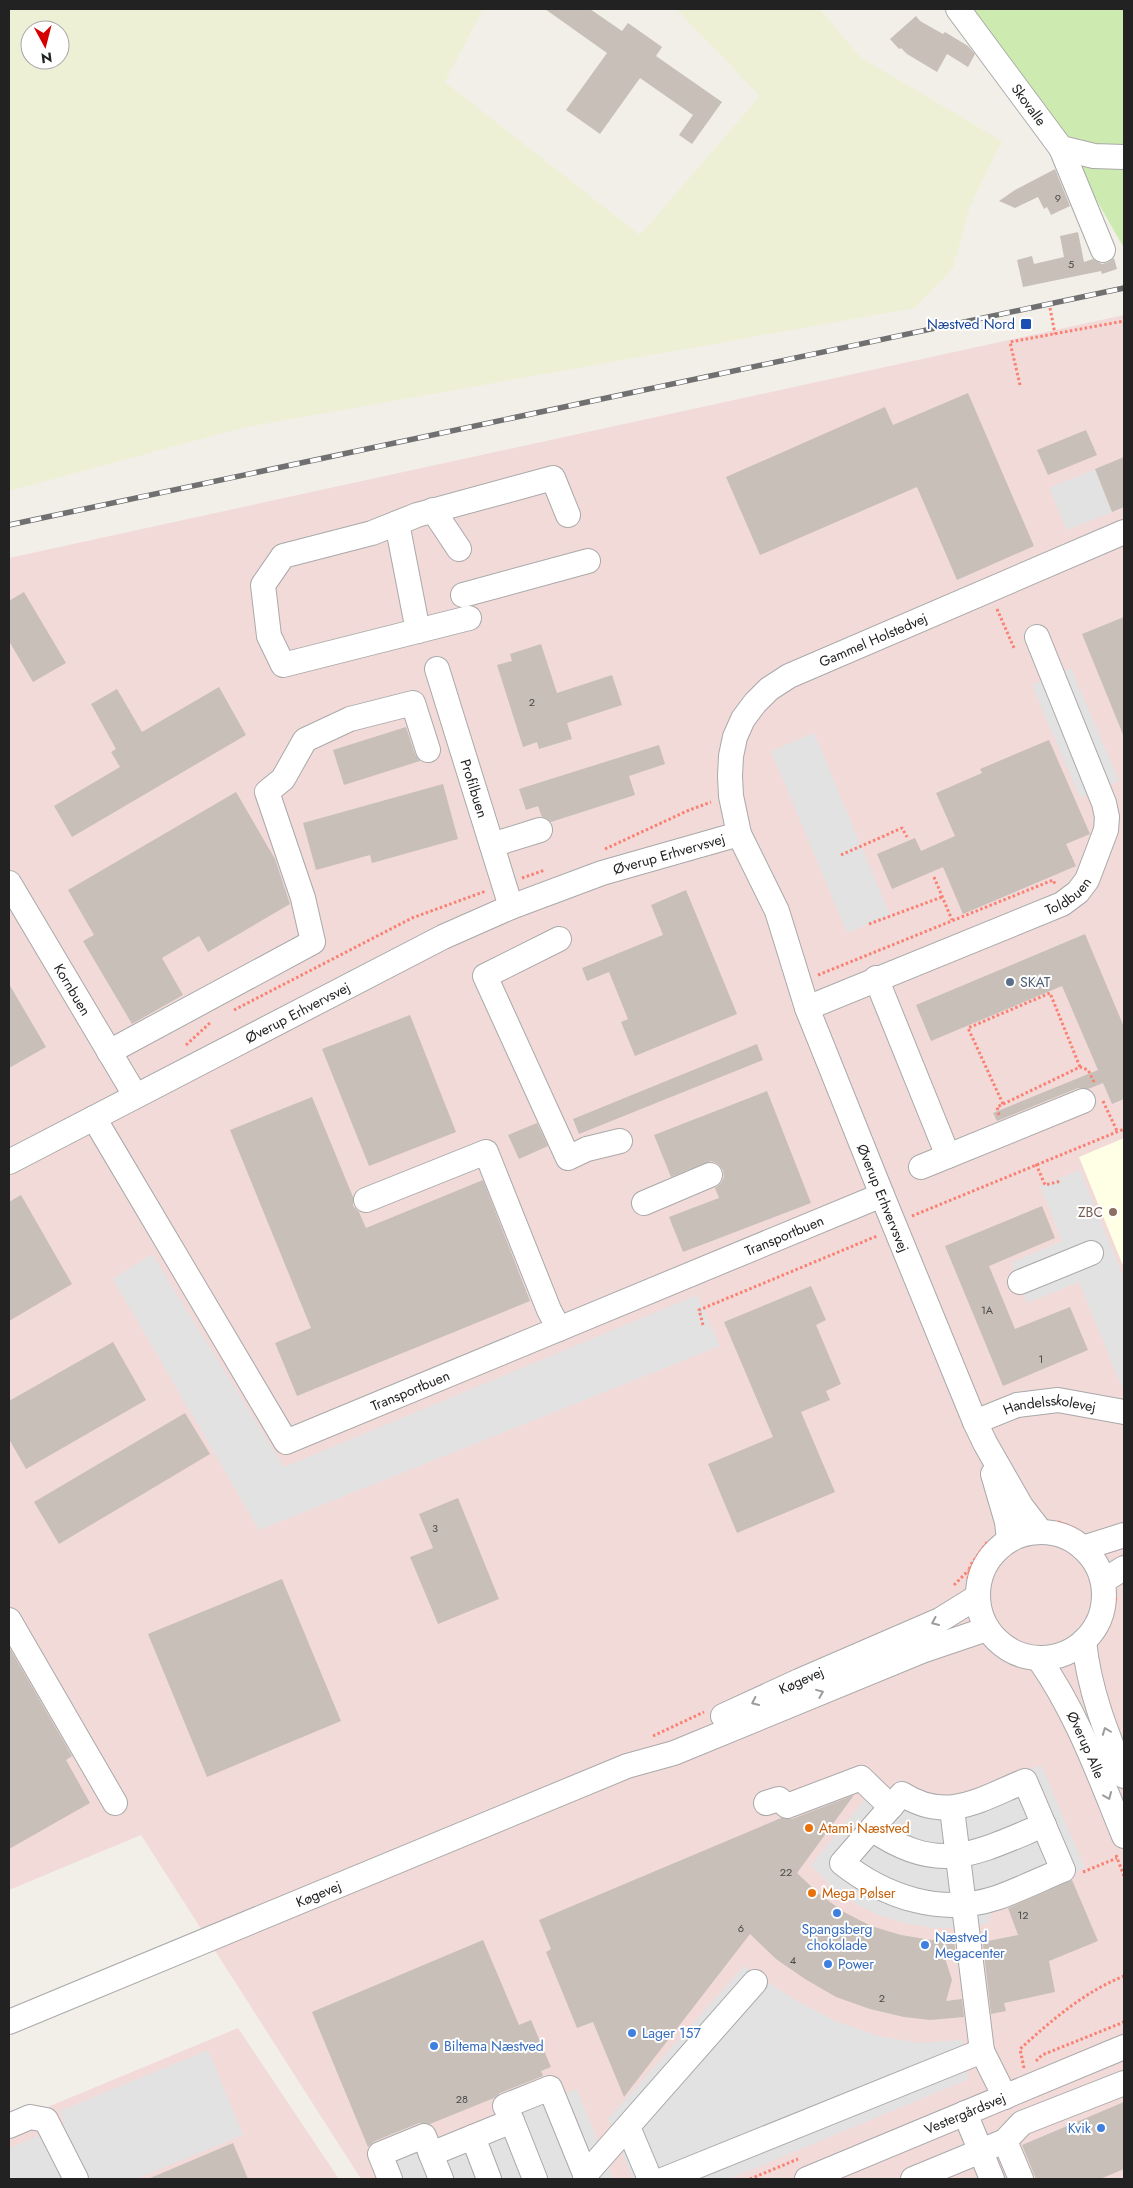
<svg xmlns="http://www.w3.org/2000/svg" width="1133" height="2188" font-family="Jost,sans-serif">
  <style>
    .commercial { fill: #f2dad9 }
    .education { fill: #ffffe5 }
    .farmland { fill: #eef0d5; fill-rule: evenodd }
    .grass { fill: #cdebb0 }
    .parking { fill: #e2e2e2 }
    .building { fill: #c7bfb8 }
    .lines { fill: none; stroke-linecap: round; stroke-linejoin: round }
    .minor-casing { stroke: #a9a9a9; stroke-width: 26 }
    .path { stroke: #fa8072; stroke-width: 3; stroke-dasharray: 2.5 2.5; stroke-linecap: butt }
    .minor { stroke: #fff; stroke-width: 24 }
    .rail-casing { stroke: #707070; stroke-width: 5.5 }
    .rail { stroke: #fff; stroke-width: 4; stroke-dasharray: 11; stroke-linecap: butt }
    .oneway { stroke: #9c9c9c }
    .transit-dot { fill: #1a4fb4; stroke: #fff; stroke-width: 2 }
    .service-dot { fill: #5c6f8a; stroke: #fff; stroke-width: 2 }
    .education-dot { fill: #8d6e63; stroke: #fff; stroke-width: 2 }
    .food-dot { fill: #e8710a; stroke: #fff; stroke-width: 2 }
    .shop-dot { fill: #3f7fe0; stroke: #fff; stroke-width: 2 }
    .labels { text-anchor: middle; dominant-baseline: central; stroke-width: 4; stroke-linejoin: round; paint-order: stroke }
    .number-label { font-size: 11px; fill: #4b4948 }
    .street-label { font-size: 14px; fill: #222; stroke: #fff }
    .transit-label { font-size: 14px; fill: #164399; stroke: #fff; text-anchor: end }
    .service-label { font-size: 14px; fill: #4e5e75; stroke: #fff; text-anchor: start }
    .education-label { font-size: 14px; fill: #785e54; stroke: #fff; text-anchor: end }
    .food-label { font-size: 14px; fill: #c56008; stroke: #fff; text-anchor: start }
    .shop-label { font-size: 14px; fill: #366cbe; stroke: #fff; text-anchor: start }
  </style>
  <rect width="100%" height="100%" fill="#f2efe9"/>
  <g class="commercial">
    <polygon points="1124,315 1124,2179 361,2179 141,1835 9,1890 9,558"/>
    <polygon points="238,2028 339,2179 9,2179 9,2123"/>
  </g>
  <polygon class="education" points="1124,1138 1124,1268 1079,1157"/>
  <path class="farmland" d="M 9,9 L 483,9 L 445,82 L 640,235 L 760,96 L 676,9 L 820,9 L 860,57 L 1002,141 L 970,207 L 953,268 L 915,308 L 242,428 L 9,491 ZM 30,30 L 60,30 L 60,60 L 30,60 Z"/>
  <polygon class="grass" points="945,9 1124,9 1124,248 1080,171"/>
  <g class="parking">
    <polygon points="1095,469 1112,512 1067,530 1049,488"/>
    <polygon points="1071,668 1119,781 1080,798 1032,685"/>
    <polygon points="814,733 890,915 847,933 771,751"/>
    <polygon points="1080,1170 1124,1278 1124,1387 1122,1387 1079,1282 1027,1303 1011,1263 1062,1241 1040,1186"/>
    <polygon points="152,1254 284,1467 697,1295 720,1346 259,1530 113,1279"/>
    <polygon points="1041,1765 1085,1868 993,1906 989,1923 961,1928 933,1928 905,1923 878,1915 853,1902 830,1885 811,1865 876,1786 886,1794 900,1779 920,1792 955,1801"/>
    <polygon points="744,1966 795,2000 835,2021 878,2036 919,2043 962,2040 969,2079 729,2179 633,2179 608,2119"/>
    <polygon points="208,2050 243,2135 136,2179 9,2179 9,2148 65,2125 60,2111"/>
    <polygon points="577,2089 613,2179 402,2179 395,2161"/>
  </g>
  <g class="building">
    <polygon points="545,9 590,9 622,31 628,23 662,47 656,56 722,102 692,144 679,135 693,115 640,78 600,134 566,110 607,53"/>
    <polygon points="916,16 920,21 943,34 945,32 968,46 975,54 968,67 947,54 937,72 907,54 901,48 899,49 890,39"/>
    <polygon points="1055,169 1070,206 1051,215 1047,207 1044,209 1038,197 1015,208 999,201 1015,190"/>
    <polygon points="1078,232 1084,262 1093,259 1102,264 1109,262 1114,258 1117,269 1102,274 1101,271 1023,287 1017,260 1032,256 1034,264 1064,257 1060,236"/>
    <polygon points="968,393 1034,546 957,580 917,487 760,555 726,477 885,407 893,425"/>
    <polygon points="1086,430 1097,455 1048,475 1037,450"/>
    <polygon points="1124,457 1124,507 1112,512 1095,469"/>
    <polygon points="24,592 66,663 33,682 9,641 9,601"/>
    <polygon points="1124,617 1124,737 1082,634"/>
    <polygon points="541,644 557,693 612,675 622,705 567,723 572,739 539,749 537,742 523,747 497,665 512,661 510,654"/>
    <polygon points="219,687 246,735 72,837 54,806 120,767 111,752 116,749 91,704 117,689 142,732"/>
    <polygon points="406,727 415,754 420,761 344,785 333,750"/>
    <polygon points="1049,740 1090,834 1066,844 1076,866 963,914 943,867 892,889 877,854 915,838 921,851 955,836 936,793 982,773 980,769"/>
    <polygon points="659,745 665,764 629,776 635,795 551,822 542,817 538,806 526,810 519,789"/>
    <polygon points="443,784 458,839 372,863 370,855 316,870 303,823"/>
    <polygon points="236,792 275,859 290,904 208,952 199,936 162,958 183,995 132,1024 83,941 94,935 68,890"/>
    <polygon points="686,890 737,1014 635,1056 621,1022 628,1019 609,972 587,981 582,968 663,935 651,905"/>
    <polygon points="1085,934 1124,1027 1124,1099 1112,1104 1103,1083 1088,1089 1078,1088 997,1121 993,1113 1098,1070 1062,986 931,1041 916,1005"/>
    <polygon points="9,984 46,1047 9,1068"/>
    <polygon points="410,1015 456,1132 369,1166 322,1049"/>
    <polygon points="757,1044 763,1060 579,1134 573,1119"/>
    <polygon points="767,1091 811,1203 683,1252 669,1217 719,1198 715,1188 721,1183 724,1177 723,1170 718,1164 711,1161 671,1177 654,1135"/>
    <polygon points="312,1097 353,1197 353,1206 359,1212 366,1228 483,1180 530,1301 297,1396 275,1343 311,1328 230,1130"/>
    <polygon points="537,1123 548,1146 519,1159 508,1135"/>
    <polygon points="21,1195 72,1284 9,1321 9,1202"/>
    <polygon points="1042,1206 1055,1238 989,1266 1015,1329 1070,1307 1088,1350 1003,1386 945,1246"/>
    <polygon points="811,1286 826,1320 816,1325 841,1384 826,1391 830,1400 801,1412 835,1492 737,1533 708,1464 773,1437 724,1322"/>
    <polygon points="113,1342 146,1400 26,1469 9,1439 9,1401"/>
    <polygon points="185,1413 210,1454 59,1544 34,1502"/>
    <polygon points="458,1498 499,1599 438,1624 410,1557 433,1548 419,1514"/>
    <polygon points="282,1579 341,1721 207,1777 148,1634"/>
    <polygon points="9,1647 72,1756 66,1760 90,1803 9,1849"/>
    <polygon points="854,1795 797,1873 819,1894 844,1912 871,1926 901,1935 931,1940 954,1940 956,1957 945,1958 952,1980 946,2001 962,1999 964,2017 930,2020 904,2017 870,2009 836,1997 805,1979 776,1959 750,1934 624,2097 593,2022 577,2028 546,1952 551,1949 539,1920 781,1818 792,1819"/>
    <polygon points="1072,1880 1098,1941 1049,1961 1055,1992 1004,2003 1006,2011 991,2014 982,1936 986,1935 988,1941 1018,1935 1008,1908"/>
    <polygon points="483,1940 519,2025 531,2020 551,2067 541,2071 543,2076 500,2093 494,2098 430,2124 419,2123 375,2141 368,2147 312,2012"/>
    <polygon points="1124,2102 1124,2169 1100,2179 1036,2179 1022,2145"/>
    <polygon points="233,2143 248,2179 148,2179"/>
  </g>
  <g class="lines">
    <defs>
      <g id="minor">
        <path id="s1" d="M 958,9 L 1061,148 L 1094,156 L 1124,157"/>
        <polyline points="1061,148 1103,250"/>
        <polyline points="433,510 459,549"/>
        <polyline points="397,523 418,631"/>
        <polyline points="463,595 588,561"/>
        <polyline points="469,618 283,665 269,636 263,585 283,556 372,533 417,515 553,478 568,515"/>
        <path id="s2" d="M 437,669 L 511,907"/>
        <polyline points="492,845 540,830"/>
        <path id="s3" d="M 9,883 L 135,1095"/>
        <polyline points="559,939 485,976 568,1158 587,1149 620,1141"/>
        <polyline points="876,978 948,1156"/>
        <path id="s4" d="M 807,1008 L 1062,904 L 1078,892 L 1087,880 L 1106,830 L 1107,817 L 1104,803 L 1037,637"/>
        <polyline points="109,1052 313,942 303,898 267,792 283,779 305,740 350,719 413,703 428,750"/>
        <path id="s5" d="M 94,1118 L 286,1442 L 882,1195"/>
        <path id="s6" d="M 9,1162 L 443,937 L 511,907 L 602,873 L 739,834"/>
        <polyline points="921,1167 1083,1101"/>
        <polyline points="366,1200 486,1152 549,1310 559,1329"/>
        <polyline points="644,1203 710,1175"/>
        <polyline points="1020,1282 1091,1253"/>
        <path id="s7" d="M 975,1422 L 1017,1405 L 1058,1400 L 1124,1412"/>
        <polyline points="993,1474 1007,1522 1009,1540"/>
        <circle cx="1041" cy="1595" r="63"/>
        <path id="s8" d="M 1041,1532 L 1021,1506 L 985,1443 L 975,1422 L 882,1195 L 807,1008 L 777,911 L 739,834 L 731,796 L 730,776 L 731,756 L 735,737 L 743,719 L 755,703 L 769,689 L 789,676 L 1124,532"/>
        <polyline points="1083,1548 1124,1535"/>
        <polyline points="1103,1581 1124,1568"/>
        <polyline points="9,1620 115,1803"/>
        <path d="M 1084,1641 C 1089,1690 1106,1732 1124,1776"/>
        <path id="s9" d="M 1039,1659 C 1077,1713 1099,1775 1124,1836"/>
        <path id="s10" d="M 723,1716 L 799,1681 L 940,1620 L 977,1597"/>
        <path d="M 1025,1781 L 1063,1870 C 1041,1879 1019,1890 996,1898 C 941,1916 885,1897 842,1863 L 902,1794 C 947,1823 981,1799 1025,1781 Z"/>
        <polyline points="766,1803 779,1799 787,1806 861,1778 891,1807"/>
        <polyline points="952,1809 982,2051"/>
        <path d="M 872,1829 C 939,1876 976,1853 1044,1825"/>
        <path id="s11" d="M 9,2022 L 627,1766 L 674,1753 L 922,1651 L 987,1629"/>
        <polyline points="965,2113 992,2179"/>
        <polyline points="512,2121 535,2179"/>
        <polyline points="9,2126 30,2117 46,2120 76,2179"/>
        <polyline points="628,2127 650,2179"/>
        <polyline points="473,2137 489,2179"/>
        <polyline points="1005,2141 1021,2179"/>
        <polyline points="431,2154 441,2179"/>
        <polyline points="585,2175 755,1982"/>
        <polyline points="390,2179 380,2154 424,2136 431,2154 512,2121 505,2106 550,2088 587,2179"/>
        <polyline points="665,2179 982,2051 1005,2097"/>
        <path id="s12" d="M 807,2179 L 1124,2047"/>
        <polyline points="913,2179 1005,2141 1022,2123 1124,2083"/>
      </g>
    </defs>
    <use href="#minor" class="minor-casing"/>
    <g class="path">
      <polyline points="1050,308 1055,334"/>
      <polyline points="1020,385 1010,342 1124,321"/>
      <polyline points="997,609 1014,648"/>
      <polyline points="605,849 687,811 711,802"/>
      <polyline points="841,855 902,828 907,837"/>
      <polyline points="934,877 952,920"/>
      <polyline points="522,878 545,870"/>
      <polyline points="869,924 942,897"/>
      <polyline points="818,975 1053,880 1055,884"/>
      <polyline points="234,1010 412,918 486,891"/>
      <polyline points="186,1045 211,1022"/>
      <polyline points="1103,1101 1117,1131"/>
      <polyline points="1003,1104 968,1028 1050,993 1080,1067"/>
      <polyline points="999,1115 997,1107 1080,1067 1088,1070 1095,1084"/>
      <polyline points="1036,1164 1045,1185 1061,1181"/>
      <polyline points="912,1216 1124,1129"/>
      <polyline points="703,1325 699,1310 877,1236"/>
      <polyline points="1058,1522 1075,1529"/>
      <polyline points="968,1579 970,1566 988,1541"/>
      <polyline points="954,1585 969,1570"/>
      <polyline points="1103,1633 1112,1615 1116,1597"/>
      <polyline points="993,1649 1019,1665"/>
      <polyline points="653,1736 704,1712"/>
      <polyline points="1116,1855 1124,1876"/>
      <polyline points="1083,1872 1117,1858"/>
      <polyline points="1036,2061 1042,2055 1124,2022"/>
      <path d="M 1024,2068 L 1020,2049 C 1052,2020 1084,1992 1124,1976"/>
      <polyline points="750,2179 798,2159"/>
    </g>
    <use href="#minor" class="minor"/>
    <defs>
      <polyline id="rail" points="9,525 1124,288"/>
    </defs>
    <use href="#rail" class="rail-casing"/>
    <use href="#rail" class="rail"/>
  </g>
  <defs><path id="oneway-chevron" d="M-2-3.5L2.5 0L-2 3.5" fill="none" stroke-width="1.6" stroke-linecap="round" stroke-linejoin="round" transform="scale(1.25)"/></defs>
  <g class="oneway">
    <use href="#oneway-chevron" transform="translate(935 1622) rotate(156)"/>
    <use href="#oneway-chevron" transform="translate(820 1693) rotate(-22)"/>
    <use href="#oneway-chevron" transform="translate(755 1702) rotate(155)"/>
    <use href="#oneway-chevron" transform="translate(1106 1731) rotate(-111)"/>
    <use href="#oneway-chevron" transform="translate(1108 1796) rotate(67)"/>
  </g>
  <rect class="transit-dot" x="1020" y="318" width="12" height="12" rx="2.5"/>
  <circle class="service-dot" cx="1010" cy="982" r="5"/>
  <circle class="education-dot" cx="1113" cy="1212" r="5"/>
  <g class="food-dot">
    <circle cx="809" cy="1828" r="5"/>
    <circle cx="812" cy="1893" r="5"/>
  </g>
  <g class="shop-dot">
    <circle cx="837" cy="1913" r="5"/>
    <circle cx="925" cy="1945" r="5"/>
    <circle cx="828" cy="1964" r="5"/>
    <circle cx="632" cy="2033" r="5"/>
    <circle cx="434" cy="2046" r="5"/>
    <circle cx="1101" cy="2128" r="5"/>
  </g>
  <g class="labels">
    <g class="number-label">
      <text x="1058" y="198">9</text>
      <text x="1071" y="264">5</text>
      <text x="532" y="702">2</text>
      <text x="987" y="1310">1A</text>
      <text x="1041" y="1359">1</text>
      <text x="435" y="1528">3</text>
      <text x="786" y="1872">22</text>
      <text x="1023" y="1915">12</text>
      <text x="741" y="1928">6</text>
      <text x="793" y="1960">4</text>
      <text x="882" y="1998">2</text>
      <text x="462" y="2099">28</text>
    </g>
    <g class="street-label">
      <text stroke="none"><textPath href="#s1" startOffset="119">Skovalle</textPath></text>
      <text stroke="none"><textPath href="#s8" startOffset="1036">Gammel Holstedvej</textPath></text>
      <text stroke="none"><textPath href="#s2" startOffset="125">Profilbuen</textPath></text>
      <text stroke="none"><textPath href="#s6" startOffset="730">Øverup Erhvervsvej</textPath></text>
      <text stroke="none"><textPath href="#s4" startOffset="285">Toldbuen</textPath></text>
      <text stroke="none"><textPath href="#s3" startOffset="124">Kornbuen</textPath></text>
      <text stroke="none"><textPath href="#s6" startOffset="325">Øverup Erhvervsvej</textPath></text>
      <text transform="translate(883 1198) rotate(68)">Øverup Erhvervsvej</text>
      <text stroke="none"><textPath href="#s5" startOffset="916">Transportbuen</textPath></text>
      <text stroke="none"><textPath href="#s5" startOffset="511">Transportbuen</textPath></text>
      <text stroke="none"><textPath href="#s7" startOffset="78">Handelsskolevej</textPath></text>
      <text stroke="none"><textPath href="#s10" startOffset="86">Køgevej</textPath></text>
      <text stroke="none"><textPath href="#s9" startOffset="98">Øverup Alle</textPath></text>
      <text stroke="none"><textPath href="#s11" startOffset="335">Køgevej</textPath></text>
      <text stroke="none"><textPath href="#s12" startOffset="171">Vestergårdsvej</textPath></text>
    </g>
    <g class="transit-label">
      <text x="1015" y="324">Næstved Nord</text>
    </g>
    <g class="service-label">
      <text x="1020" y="982">SKAT</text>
    </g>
    <g class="education-label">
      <text x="1103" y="1212">ZBC</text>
    </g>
    <g class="food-label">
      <text x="819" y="1828">Atami Næstved</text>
      <text x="822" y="1893">Mega Pølser</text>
    </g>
    <g class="shop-label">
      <text x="837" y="1929" text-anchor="middle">Spangsberg<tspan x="837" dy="16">chokolade</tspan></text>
      <text x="935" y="1937">Næstved<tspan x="935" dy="16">Megacenter</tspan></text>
      <text x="838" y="1964">Power</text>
      <text x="642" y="2033">Lager 157</text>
      <text x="444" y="2046">Biltema Næstved</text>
      <text x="1091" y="2128" text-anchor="end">Kvik</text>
    </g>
  </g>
  <rect width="1133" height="2188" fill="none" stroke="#222222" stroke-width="20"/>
  <g transform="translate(45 45) rotate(173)"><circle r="24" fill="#ffffff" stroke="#a7a7a7"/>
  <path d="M0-4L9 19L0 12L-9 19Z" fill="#d40000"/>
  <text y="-8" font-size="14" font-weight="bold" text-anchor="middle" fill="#222222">N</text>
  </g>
</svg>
